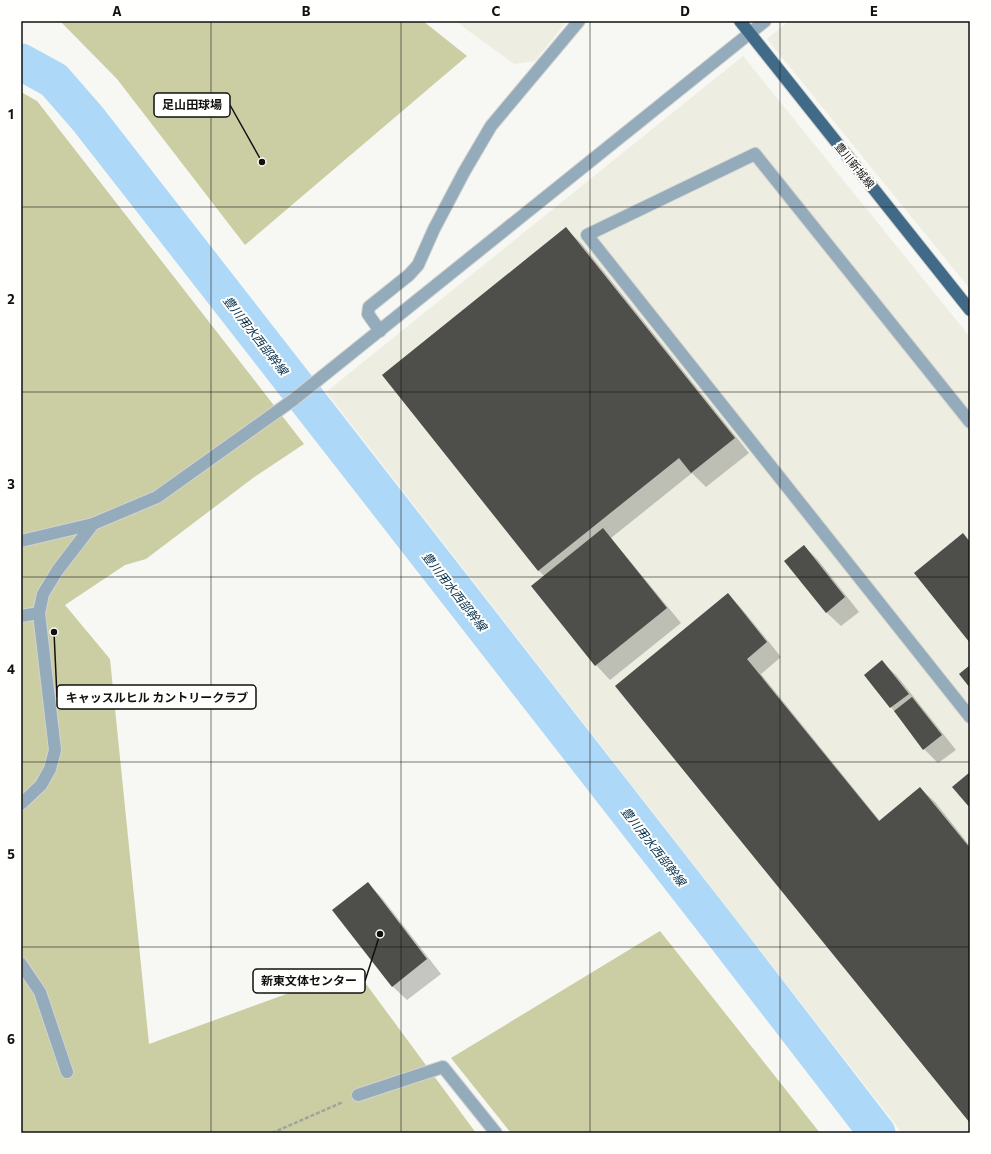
<svg xmlns="http://www.w3.org/2000/svg" width="991" height="1154" font-family="Commissioner,'Noto Sans JP',sans-serif">
  <style>
    .built { fill: #edeee1 }
    .green { fill: #cbcda3 }
    .shadow { fill: #0003 }
    .lines { fill: none; stroke-linecap: round; stroke-linejoin: round }
    .river { stroke: #aed8f8; stroke-width: 37 }
    .building { fill: #4e4e4a }
    .minor-casing { stroke: #d2d3cf; stroke-width: 14 }
    .major-casing { stroke: #d2d3cf; stroke-width: 14 }
    .path { stroke: #a2a29f; stroke-width: 2.5; stroke-dasharray: 4 2; stroke-linecap: butt }
    .minor { stroke: #94abbc; stroke-width: 12 }
    .major { stroke: #416a89; stroke-width: 12 }
    .grid { fill: none; stroke: #111110; stroke-width: 1; stroke-opacity: 0.55 }
    .labels { text-anchor: middle; dominant-baseline: central; stroke-width: 4; stroke-linejoin: round; paint-order: stroke }
    .street-label { font-size: 11px; fill: #111110; stroke: #fffffe }
    .water-label { font-size: 12px; font-style: italic; fill: #042e49; stroke: #fffffe }
    .leader { fill: none; stroke: #111110; stroke-width: 1.5 }
    .callout-dot { fill: #111110; stroke: #fffffe; stroke-width: 1.5 }
    .callout { fill: #fffffe; stroke: #111110; stroke-width: 1.5 }
    .callout-label { font-size: 12px; text-anchor: middle; font-weight: bold; fill: #111110 }
    .neatline { fill: none; stroke: #111110; stroke-width: 1.5 }
    .grid-label { font-size: 13px; text-anchor: middle; font-weight: bold; fill: #111110 }
  </style>
  <rect width="100%" height="100%" fill="#f7f8f3"/>
  <g class="built">
    <polygon points="455,21 567,21 535,61 514,64"/>
    <polygon points="789,21 970,21 970,289 767,39"/>
    <polygon points="743,56 970,337 970,1133 902,1133 326,392"/>
  </g>
  <g class="green">
    <polygon points="60,21 423,21 467,56 245,245 117,79"/>
    <polygon points="21,92 37,101 304,444 253,478 146,559 125,565 65,605 110,659 149,1044 355,969 476,1133 21,1133"/>
    <polygon points="660,931 820,1133 511,1133 451,1058"/>
  </g>
  <g class="shadow">
    <polygon points="566,229 581,243 749,453 706,487 692,473 611,538 681,623 610,680 596,665 532,586 544,576 538,570"/>
    <polygon points="804,546 818,560 859,612 841,626 826,612"/>
    <polygon points="728,594 742,609 781,657 761,674 880,821 920,788 935,802 970,846 970,1122 616,686"/>
    <polygon points="882,662 897,676 956,750 938,763 924,749 891,707"/>
    <polygon points="368,883 382,898 441,974 407,1000 392,986"/>
  </g>
  <g class="lines">
    <polyline class="river" points="21,62 54,80 88,119 729,941 877,1133"/>
  </g>
  <g class="building">
    <polygon points="566,227 735,438 691,473 679,458 538,571 382,375"/>
    <polygon points="603,528 667,608 595,666 531,586"/>
    <polygon points="963,533 970,542 970,643 914,573"/>
    <polygon points="804,545 845,597 826,613 784,561"/>
    <polygon points="728,593 767,642 747,659 879,821 920,787 970,848 970,1123 615,686"/>
    <polygon points="882,660 909,694 890,708 864,675"/>
    <polygon points="970,665 970,688 959,674"/>
    <polygon points="912,697 942,735 923,750 894,711"/>
    <polygon points="970,772 970,808 952,787"/>
    <polygon points="368,882 427,959 392,987 332,910"/>
  </g>
  <g class="lines">
    <defs>
      <g id="minor">
        <polyline points="380,331 368,314 369,307 409,275 418,265 434,229 464,172 491,126 579,21"/>
        <polyline points="970,422 755,154 587,235 970,717"/>
        <polyline points="21,541 93,524 157,497 293,400 765,21"/>
        <polyline points="21,616 39,613"/>
        <polyline points="21,804 41,785 50,769 55,750 39,613 43,594 57,571 93,524"/>
        <polyline points="21,964 40,992 67,1072"/>
        <polyline points="358,1095 443,1067 496,1133"/>
      </g>
      <polyline id="major" points="740,21 970,310"/>
    </defs>
    <use href="#minor" class="minor-casing"/>
    <use href="#major" class="major-casing"/>
    <polyline class="path" points="272,1133 343,1102"/>
    <use href="#minor" class="minor"/>
    <use href="#major" class="major"/>
  </g>
  <path class="grid" d="M 211,21 L 211,1133M 401,21 L 401,1133M 590,21 L 590,1133M 780,21 L 780,1133M 21,207 L 970,207M 21,392 L 970,392M 21,577 L 970,577M 21,762 L 970,762M 21,947 L 970,947"/>
  <g class="labels">
    <g class="street-label">
      <text transform="translate(855 165) rotate(51)">豊川新城線</text>
    </g>
    <g class="water-label">
      <text transform="translate(256 335) rotate(52)">豊川用水西部幹線</text>
      <text transform="translate(455 591) rotate(52)">豊川用水西部幹線</text>
      <text transform="translate(654 846) rotate(52)">豊川用水西部幹線</text>
    </g>
  </g>
  <path class="leader" d="M262 162L230 105M54 632L57 697M380 934L365 981"/>
  <g class="callout-dot">
    <circle cx="262" cy="162" r="4"/>
    <circle cx="54" cy="632" r="4"/>
    <circle cx="380" cy="934" r="4"/>
  </g>
  <g class="callout">
    <rect x="154" y="93" width="76" height="24" rx="4"/>
    <rect x="57" y="685" width="199" height="24" rx="4"/>
    <rect x="253" y="969" width="112" height="24" rx="4"/>
  </g>
  <g class="callout-label">
    <text x="192" y="109">足山田球場</text>
    <text x="157" y="702">キャッスルヒル カントリークラブ</text>
    <text x="309" y="985">新東文体センター</text>
  </g>
  <rect width="991" height="1154" fill="none" stroke="#fffffe" stroke-width="44"/>
  <rect x="22" y="22" width="947" height="1110" class="neatline"/>
  <g class="grid-label">
    <text x="117" y="16">A</text>
    <text x="306" y="16">B</text>
    <text x="496" y="16">C</text>
    <text x="685" y="16">D</text>
    <text x="874" y="16">E</text>
    <text x="11" y="119">1</text>
    <text x="11" y="304">2</text>
    <text x="11" y="489">3</text>
    <text x="11" y="674">4</text>
    <text x="11" y="859">5</text>
    <text x="11" y="1044">6</text>
  </g>
</svg>
